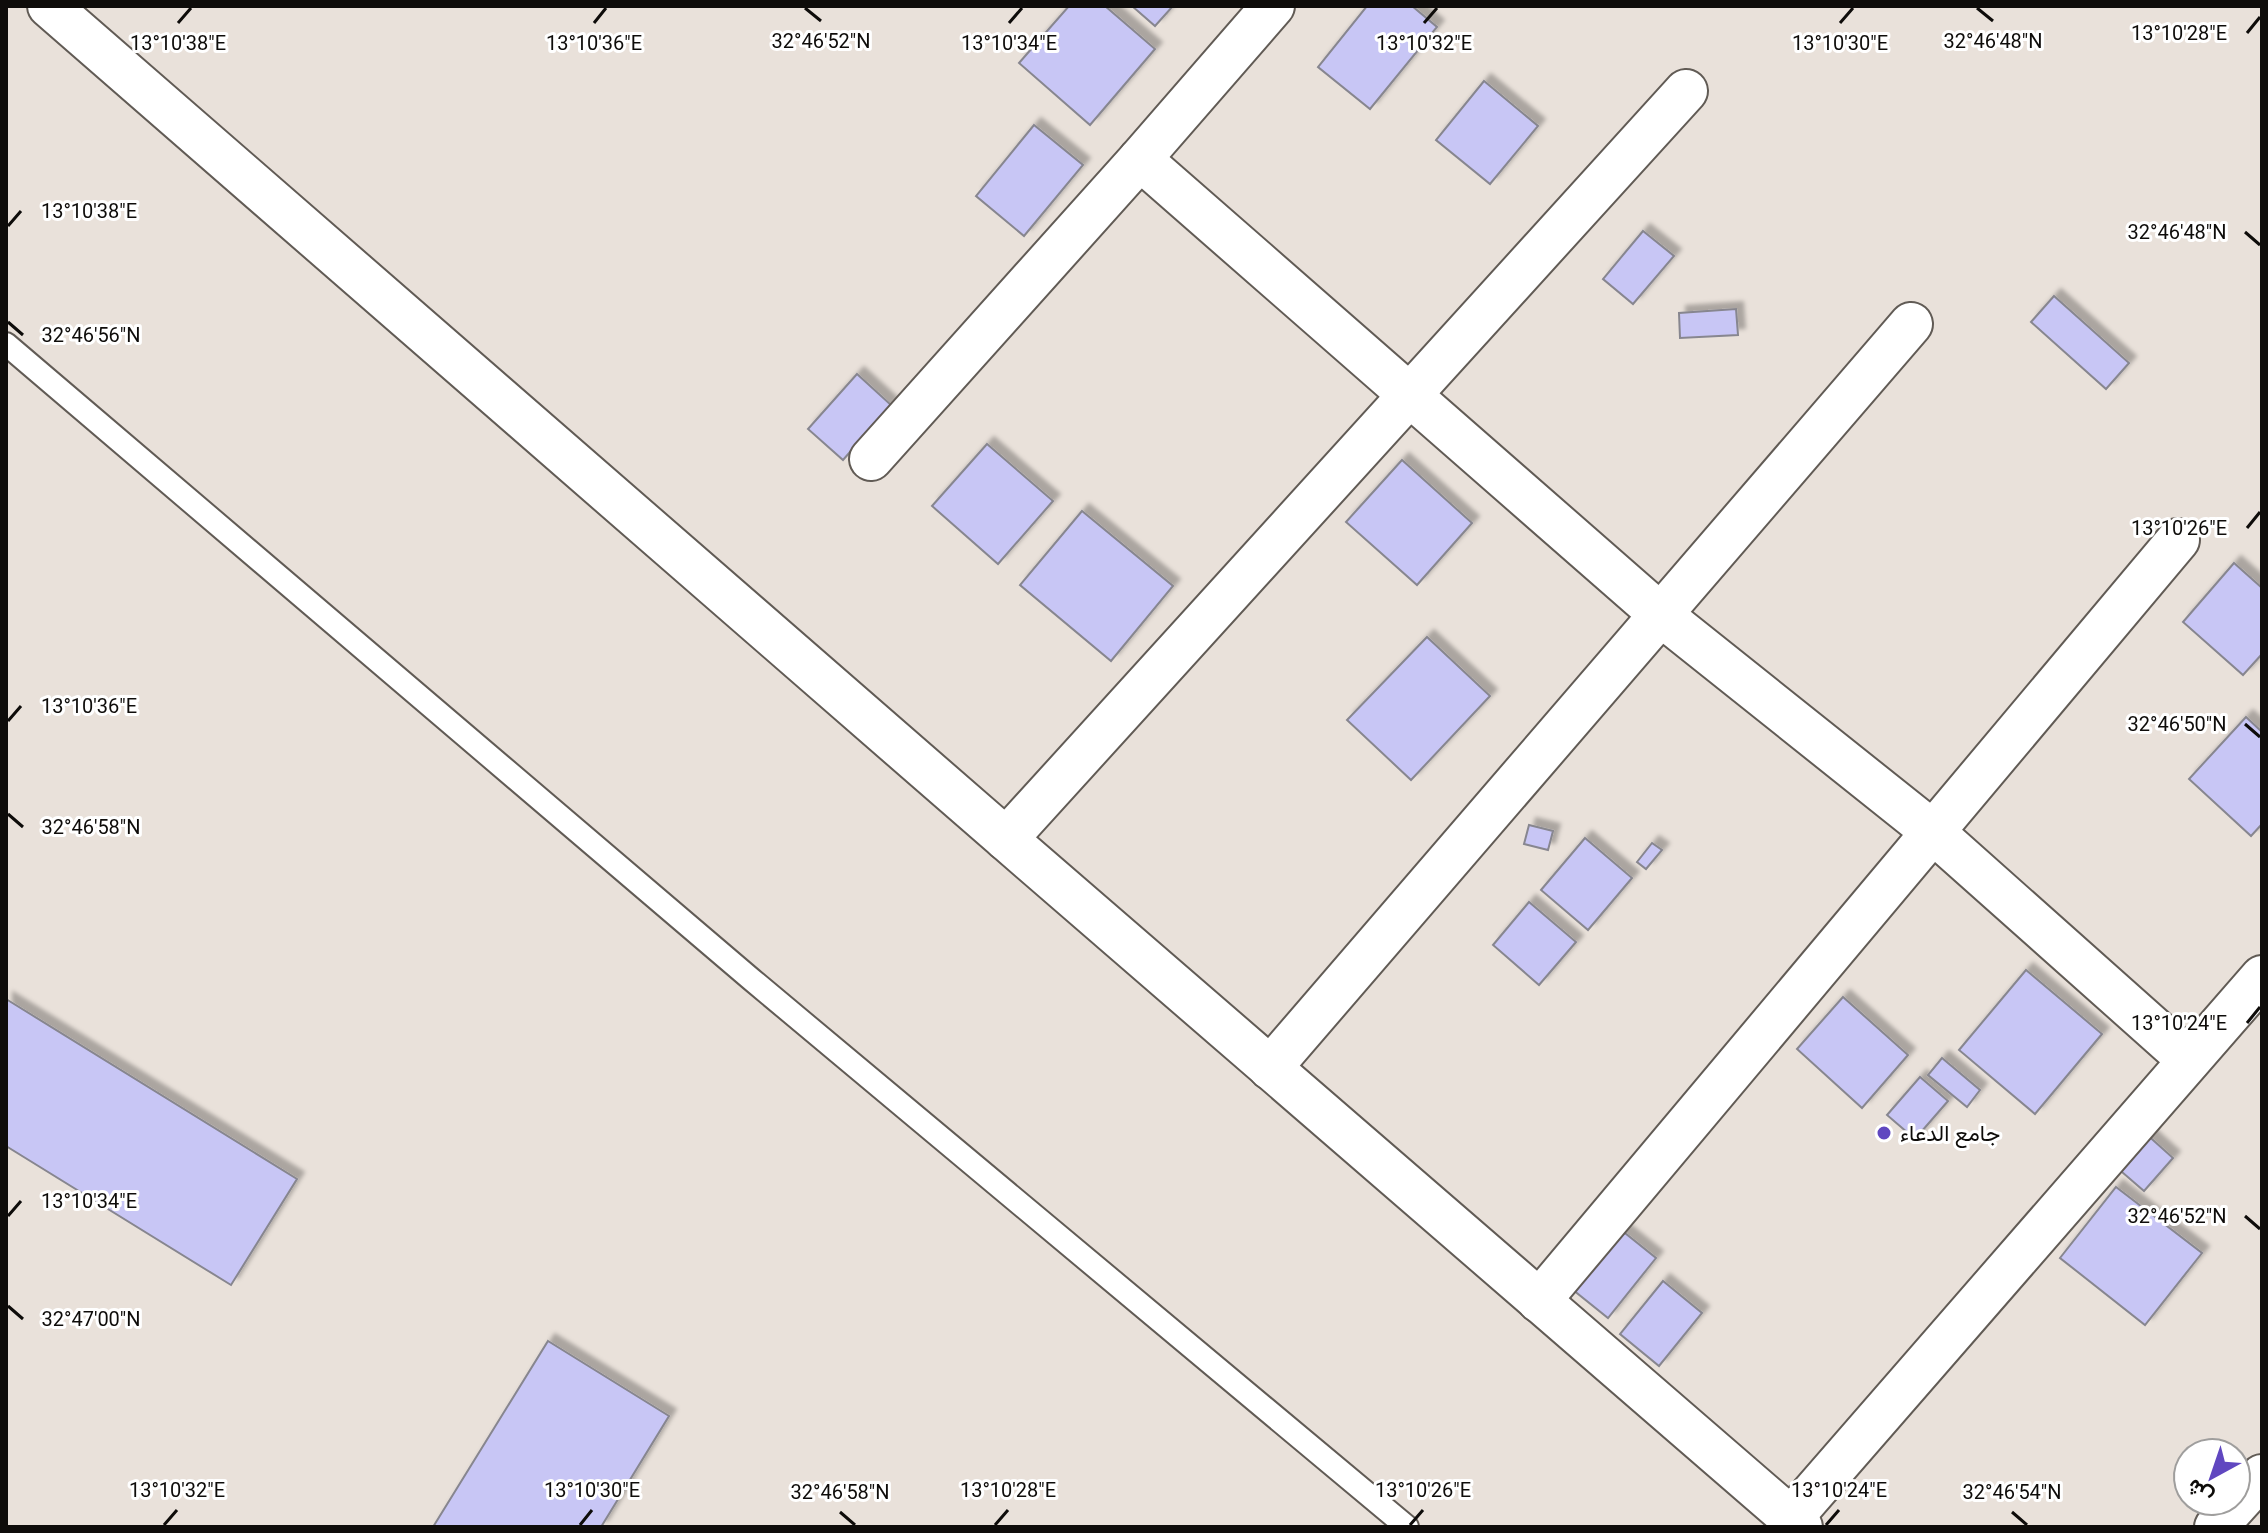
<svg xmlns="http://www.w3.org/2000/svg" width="2268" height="1533" font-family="Roboto,Vazirmatn,sans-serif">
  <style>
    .building { fill: #c8c6f5; stroke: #87868f; stroke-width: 2; filter: url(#shadow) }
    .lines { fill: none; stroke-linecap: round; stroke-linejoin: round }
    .service-casing { stroke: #615b55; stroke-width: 26 }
    .minor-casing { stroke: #615b55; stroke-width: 46 }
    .service { stroke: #fff; stroke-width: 22 }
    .minor { stroke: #fff; stroke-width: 42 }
    .ticks { fill: none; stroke: #0e0c0a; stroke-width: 3 }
    .poi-dot { fill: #6047c0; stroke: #fff; stroke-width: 3 }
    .labels { text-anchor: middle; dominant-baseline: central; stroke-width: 6; stroke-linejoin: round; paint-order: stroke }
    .poi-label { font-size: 22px; fill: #0e0c0a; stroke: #fff; text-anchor: start }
    .ticks-label { font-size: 20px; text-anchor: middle; fill: #0e0c0a; stroke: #fff; stroke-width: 6; stroke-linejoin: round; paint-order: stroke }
  </style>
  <defs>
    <filter id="shadow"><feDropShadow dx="7" dy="-7" stdDeviation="2" flood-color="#0004"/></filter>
  </defs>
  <rect width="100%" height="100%" fill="#e9e1da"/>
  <g class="building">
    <polygon points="1069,6 1105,6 1155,49 1090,125 1019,63"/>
    <polygon points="1132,6 1173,6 1155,26"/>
    <polygon points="1367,6 1412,6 1437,27 1370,109 1318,67"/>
    <polygon points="1484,81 1538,126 1490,184 1436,140"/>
    <polygon points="1034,125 1083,165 1024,236 976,196"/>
    <polygon points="1643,231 1674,256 1633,304 1603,279"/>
    <polygon points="2054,296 2129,363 2106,389 2031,322"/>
    <polygon points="1736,309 1738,335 1680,338 1679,313"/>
    <polygon points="857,374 891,405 843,460 808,429"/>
    <polygon points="987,444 1053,501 998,564 932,506"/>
    <polygon points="1402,460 1472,523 1417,585 1346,522"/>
    <polygon points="1082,511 1173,586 1111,661 1020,585"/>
    <polygon points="2234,563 2262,588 2262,654 2243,675 2183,622"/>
    <polygon points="1427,637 1490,696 1411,780 1347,720"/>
    <polygon points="2246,717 2262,732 2262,824 2251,836 2189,779"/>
    <polygon points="1529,825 1553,831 1548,850 1524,844"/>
    <polygon points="1585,838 1632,878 1588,930 1541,890"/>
    <polygon points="1652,843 1662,850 1646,869 1637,862"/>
    <polygon points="1529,902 1576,942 1539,985 1493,945"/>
    <polygon points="2026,970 2102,1034 2035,1114 1959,1050"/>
    <polygon points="1843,997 1908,1055 1862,1108 1797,1049"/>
    <polygon points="6,999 297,1179 231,1285 6,1146"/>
    <polygon points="1942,1058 1980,1090 1967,1107 1928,1075"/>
    <polygon points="1920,1077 1948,1101 1915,1139 1887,1115"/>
    <polygon points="2144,1132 2173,1158 2144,1191 2115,1166"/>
    <polygon points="2116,1187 2202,1253 2145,1325 2060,1258"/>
    <polygon points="1595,1209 1656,1258 1608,1318 1547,1269"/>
    <polygon points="1663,1281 1702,1313 1659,1366 1620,1334"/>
    <polygon points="548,1341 669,1416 601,1527 433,1527"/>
  </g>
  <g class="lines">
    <defs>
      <polyline id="service" points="6,344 751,979 1407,1527"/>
      <g id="minor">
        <polyline points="49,6 1006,839 1801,1527"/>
        <polyline points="1140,159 1661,615 1933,832 2189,1060"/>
        <polyline points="871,459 1140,159 1273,6"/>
        <polyline points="1006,839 1686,91"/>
        <polyline points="1270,1068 1911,324"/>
        <polyline points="1539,1301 2178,540"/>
        <polyline points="1791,1518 2262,977"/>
        <polyline points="2216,1527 2262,1476"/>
      </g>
    </defs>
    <use href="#service" class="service-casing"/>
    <use href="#minor" class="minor-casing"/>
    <use href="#service" class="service"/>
    <use href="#minor" class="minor"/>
  </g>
  <path class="ticks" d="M 805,8 L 821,21M 1977,8 L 1993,21M 178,23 L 191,8M 594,23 L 606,8M 1009,23 L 1022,8M 1424,23 L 1437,8M 1840,23 L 1853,8M 2247,33 L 2260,17M 8,226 L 21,211M 2245,232 L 2260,245M 8,322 L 23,335M 2247,528 L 2260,512M 8,721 L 21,706M 2245,724 L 2260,737M 8,814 L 23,827M 2247,1023 L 2260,1007M 8,1216 L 21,1201M 2245,1216 L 2260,1229M 8,1306 L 23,1319M 840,1512 L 855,1525M 2012,1512 L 2027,1525M 164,1525 L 177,1510M 580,1525 L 592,1510M 995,1525 L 1008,1510M 1410,1525 L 1423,1510M 1826,1525 L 1839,1510"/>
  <circle class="poi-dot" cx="1884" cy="1133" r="8"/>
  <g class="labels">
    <g class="poi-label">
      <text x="1900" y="1133">جامع الدعاء</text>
    </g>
  </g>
  <g class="ticks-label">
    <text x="2179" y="40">13°10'28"E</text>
    <text x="821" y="48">32°46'52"N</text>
    <text x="1993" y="48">32°46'48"N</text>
    <text x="178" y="50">13°10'38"E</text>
    <text x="594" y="50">13°10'36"E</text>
    <text x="1009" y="50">13°10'34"E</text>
    <text x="1424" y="50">13°10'32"E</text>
    <text x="1840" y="50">13°10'30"E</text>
    <text x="89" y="218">13°10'38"E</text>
    <text x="2177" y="239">32°46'48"N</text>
    <text x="91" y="342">32°46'56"N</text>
    <text x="2179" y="535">13°10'26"E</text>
    <text x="89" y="713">13°10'36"E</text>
    <text x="2177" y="731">32°46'50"N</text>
    <text x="91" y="834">32°46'58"N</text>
    <text x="2179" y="1030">13°10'24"E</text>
    <text x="89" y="1208">13°10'34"E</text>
    <text x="2177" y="1223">32°46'52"N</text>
    <text x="91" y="1326">32°47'00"N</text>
    <text x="177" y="1497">13°10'32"E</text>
    <text x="592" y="1497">13°10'30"E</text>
    <text x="1008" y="1497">13°10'28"E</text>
    <text x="1423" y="1497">13°10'26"E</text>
    <text x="1839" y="1497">13°10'24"E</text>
    <text x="840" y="1499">32°46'58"N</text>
    <text x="2012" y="1499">32°46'54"N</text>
  </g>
  <rect width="2268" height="1533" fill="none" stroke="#0e0c0a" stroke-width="16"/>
  <g transform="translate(2212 1477) rotate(220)"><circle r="38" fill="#ffffff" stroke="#9f9e9d" stroke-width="2"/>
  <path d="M0-6L14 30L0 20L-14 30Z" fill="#6047c0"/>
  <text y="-12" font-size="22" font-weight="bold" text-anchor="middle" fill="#0e0c0a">ش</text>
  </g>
</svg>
